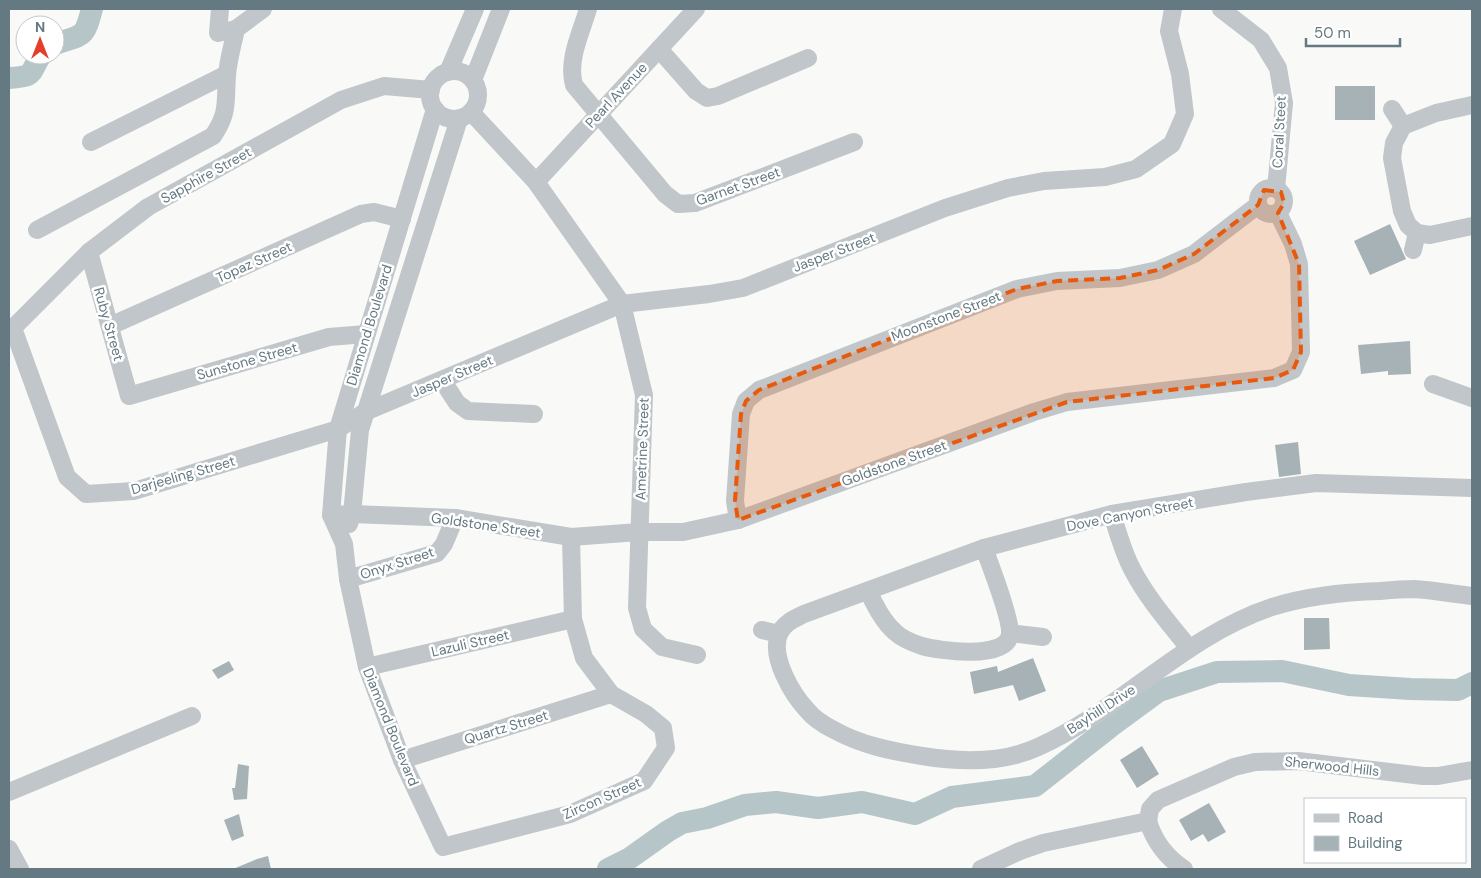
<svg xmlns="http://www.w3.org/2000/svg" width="1481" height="878" font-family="'DM Sans',sans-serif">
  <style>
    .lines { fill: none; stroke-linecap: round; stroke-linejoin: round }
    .river { stroke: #b6c6c8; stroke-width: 22 }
    .building { fill: #a7b2b6 }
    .minor { stroke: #c0c6c9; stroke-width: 18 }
    .marked { fill: #e8590c; fill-opacity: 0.2; stroke: #e8590c; stroke-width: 4; stroke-dasharray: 10 6; stroke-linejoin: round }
    .labels { text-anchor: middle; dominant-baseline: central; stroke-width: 5; stroke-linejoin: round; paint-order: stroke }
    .street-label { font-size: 14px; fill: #647982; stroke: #fff }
  </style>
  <rect width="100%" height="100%" fill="#f9f9f7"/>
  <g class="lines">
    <g class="river">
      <path d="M 55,44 C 84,34 84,39 92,9"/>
      <path d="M 9,78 C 36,76 28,75 41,55"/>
      <polyline points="608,869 630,858 668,831 682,823 707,818 745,805 776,802 818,808 862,802 915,814 952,797 1035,786 1110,727 1159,691 1217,672 1282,671 1349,685 1410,689 1458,690 1472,683"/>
    </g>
  </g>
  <g class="building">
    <rect x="1335" y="86" width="40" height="34"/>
    <polygon points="1390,224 1406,259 1370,275 1354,241"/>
    <polygon points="1410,341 1411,374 1388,375 1388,371 1361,374 1358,345"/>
    <polygon points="1298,442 1301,474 1279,477 1275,445"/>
    <polygon points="1304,618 1329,618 1330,649 1304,650"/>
    <polygon points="1033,658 1046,691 1019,701 1013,685 974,694 970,672 997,666 998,672"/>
    <polygon points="229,661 234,670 218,679 212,670"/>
    <polygon points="1142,746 1159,774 1137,788 1120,760"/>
    <polygon points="238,764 249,766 247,799 234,800 232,788 235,788"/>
    <polygon points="1209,803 1226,832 1208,842 1203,834 1191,841 1179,820"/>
    <polygon points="239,814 244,836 232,841 224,820"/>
    <polygon points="268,856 271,869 233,869 257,859"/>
  </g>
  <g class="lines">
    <g class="minor">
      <polyline points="220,9 218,33 236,29"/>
      <path d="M 588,9 C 581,33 567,60 574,85 L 665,194 L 678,204 L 695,203 L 854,142"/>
      <polyline points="1221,9 1261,40 1278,68 1284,103 1276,189"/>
      <polyline points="659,49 696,91 707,98 718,96 808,58"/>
      <circle cx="454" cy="95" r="24"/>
      <polyline points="448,72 475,9"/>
      <polyline points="473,80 501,9"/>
      <polyline points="431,90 384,86 341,100 148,207 89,252 13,328 67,477 86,494 134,491 338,429 365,412 622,304 709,294 743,288 945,208 1008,188 1044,181 1105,177 1136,169 1172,144 1185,114 1180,74 1169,31 1173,9"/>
      <polyline points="1472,105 1436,113 1403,126 1394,143 1392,158 1402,211 1408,225 1417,233 1430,235 1472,226"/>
      <polyline points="435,109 338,429 331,515 344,544 348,579 367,667 402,760 443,847 570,814 644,781 666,748 663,728 646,714 611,694 584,658 573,619 571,537"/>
      <polyline points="1392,109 1403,126"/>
      <polyline points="471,112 536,182 622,304 644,395 637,608 643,629 662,647 697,655"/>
      <polyline points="91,142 227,74"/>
      <polyline points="536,182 696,9"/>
      <circle cx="1271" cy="201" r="13"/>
      <path d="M 37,230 L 213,136 C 229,113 225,102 227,76 C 228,60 233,44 236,29 L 263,9"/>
      <polyline points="1413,250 1417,233"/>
      <polyline points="89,252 129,396 329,337 366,334"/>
      <polyline points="110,326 361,214 374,212 402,219"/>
      <polyline points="442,380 457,403 468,411 534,414"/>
      <polyline points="1433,384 1472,398"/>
      <path d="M 1472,488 L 1316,483 L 1246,492 L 1112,514 L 984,548 L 804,614 C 794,619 784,623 779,634 C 770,657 792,694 807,710 C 814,719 824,725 834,730 C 861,745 891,751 922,756 C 959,762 1004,763 1038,747 C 1121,710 1184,636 1272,607 C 1307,596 1344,592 1380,591 C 1391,590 1403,589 1414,589 C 1433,590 1453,594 1472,596"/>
      <path d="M 1112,514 C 1118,533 1123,552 1132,569 C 1147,598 1169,623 1189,648"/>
      <polyline points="331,515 352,514 455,518 571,537 639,532 683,532 738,520 1034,412 1067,402 1274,378 1293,370 1301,352 1299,264 1293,244 1278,213"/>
      <polyline points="738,520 735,501 741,414 746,401 759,390 1017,289 1057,281 1120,278 1158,270 1194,254 1258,205"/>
      <polyline points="349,524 352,514 360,430 459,119"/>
      <polyline points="348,579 437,553 444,544 455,518"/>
      <path d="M 868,591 C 875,605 883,622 895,632 C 902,639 913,643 922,646 C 940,651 1005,660 1010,635 C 1012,621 990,564 984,548"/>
      <polyline points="762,630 779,634"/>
      <polyline points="1010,633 1043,637"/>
      <polyline points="367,667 573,619"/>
      <polyline points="402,760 611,694"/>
      <polyline points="9,792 192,716"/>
      <polyline points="1148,821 1150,809 1158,800 1234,767 1255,762 1298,761 1423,776 1438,776 1472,770"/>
      <path d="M 1148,821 C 1154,841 1166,857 1184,869"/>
      <polyline points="9,849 20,869"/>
      <polyline points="981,869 1020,851 1043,843 1148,821"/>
    </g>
  </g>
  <path class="marked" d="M 1264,190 L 1281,192 L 1284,203 L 1278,213 L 1299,264 L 1301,352 L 1293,370 L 1274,378 L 1067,402 L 738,520 L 735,501 L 741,414 L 746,401 L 759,390 L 1017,289 L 1057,281 L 1120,278 L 1158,270 L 1194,254 L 1258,205 Z"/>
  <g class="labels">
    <g class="street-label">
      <text transform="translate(616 95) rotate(-47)">Pearl Avenue</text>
      <text transform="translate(1279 132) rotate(-87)">Coral Steet</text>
      <text transform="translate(206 175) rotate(-29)">Sapphire Street</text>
      <text transform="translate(738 186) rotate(-20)">Garnet Street</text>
      <text transform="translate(834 252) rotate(-21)">Jasper Street</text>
      <text transform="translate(254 262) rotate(-24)">Topaz Street</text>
      <text transform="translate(946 316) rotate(-21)">Moonstone Street</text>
      <text transform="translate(109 324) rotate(74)">Ruby Street</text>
      <text transform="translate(369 325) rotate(-73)">Diamond Boulevard</text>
      <text transform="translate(247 361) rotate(-16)">Sunstone Street</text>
      <text transform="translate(452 376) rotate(-23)">Jasper Street</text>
      <text transform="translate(642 449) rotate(-88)">Ametrine Street</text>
      <text transform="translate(894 463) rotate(-20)">Goldstone Street</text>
      <text transform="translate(183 475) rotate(-16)">Darjeeling Street</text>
      <text transform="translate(1130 514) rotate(-11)">Dove Canyon Street</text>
      <text transform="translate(486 525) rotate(8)">Goldstone Street</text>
      <text transform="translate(397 563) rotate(-18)">Onyx Street</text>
      <text transform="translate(470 643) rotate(-13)">Lazuli Street</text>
      <text transform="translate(1101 709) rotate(-33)">Bayhill Drive</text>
      <text transform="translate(391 727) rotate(68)">Diamond Boulevard</text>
      <text transform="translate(506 727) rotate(-17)">Quartz Street</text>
      <text transform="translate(1332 766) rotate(6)">Sherwood Hills</text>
      <text transform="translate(602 798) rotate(-24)">Zircon Street</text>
    </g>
  </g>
  <rect width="1481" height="878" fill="none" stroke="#647982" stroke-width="20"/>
  <rect x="1304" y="798" width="162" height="65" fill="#ffffff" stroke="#c1c9cd"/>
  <rect x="1314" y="814" width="25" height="8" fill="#c0c6c9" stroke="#c1c9cd"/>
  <text x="1348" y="823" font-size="15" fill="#647982">Road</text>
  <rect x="1314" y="836" width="25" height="15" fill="#a7b2b6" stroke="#c1c9cd"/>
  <text x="1348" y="848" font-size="15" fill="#647982">Building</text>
  <g transform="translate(40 40)"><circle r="24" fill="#ffffff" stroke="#c1c9cd"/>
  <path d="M0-4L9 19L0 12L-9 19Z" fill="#e53f2b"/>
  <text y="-8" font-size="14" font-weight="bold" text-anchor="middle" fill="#647982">N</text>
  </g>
  <path d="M1306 38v8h94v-8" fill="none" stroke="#647982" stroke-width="2.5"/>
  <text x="1314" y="38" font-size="15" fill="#647982" stroke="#ffffff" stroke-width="4" paint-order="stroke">50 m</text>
</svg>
